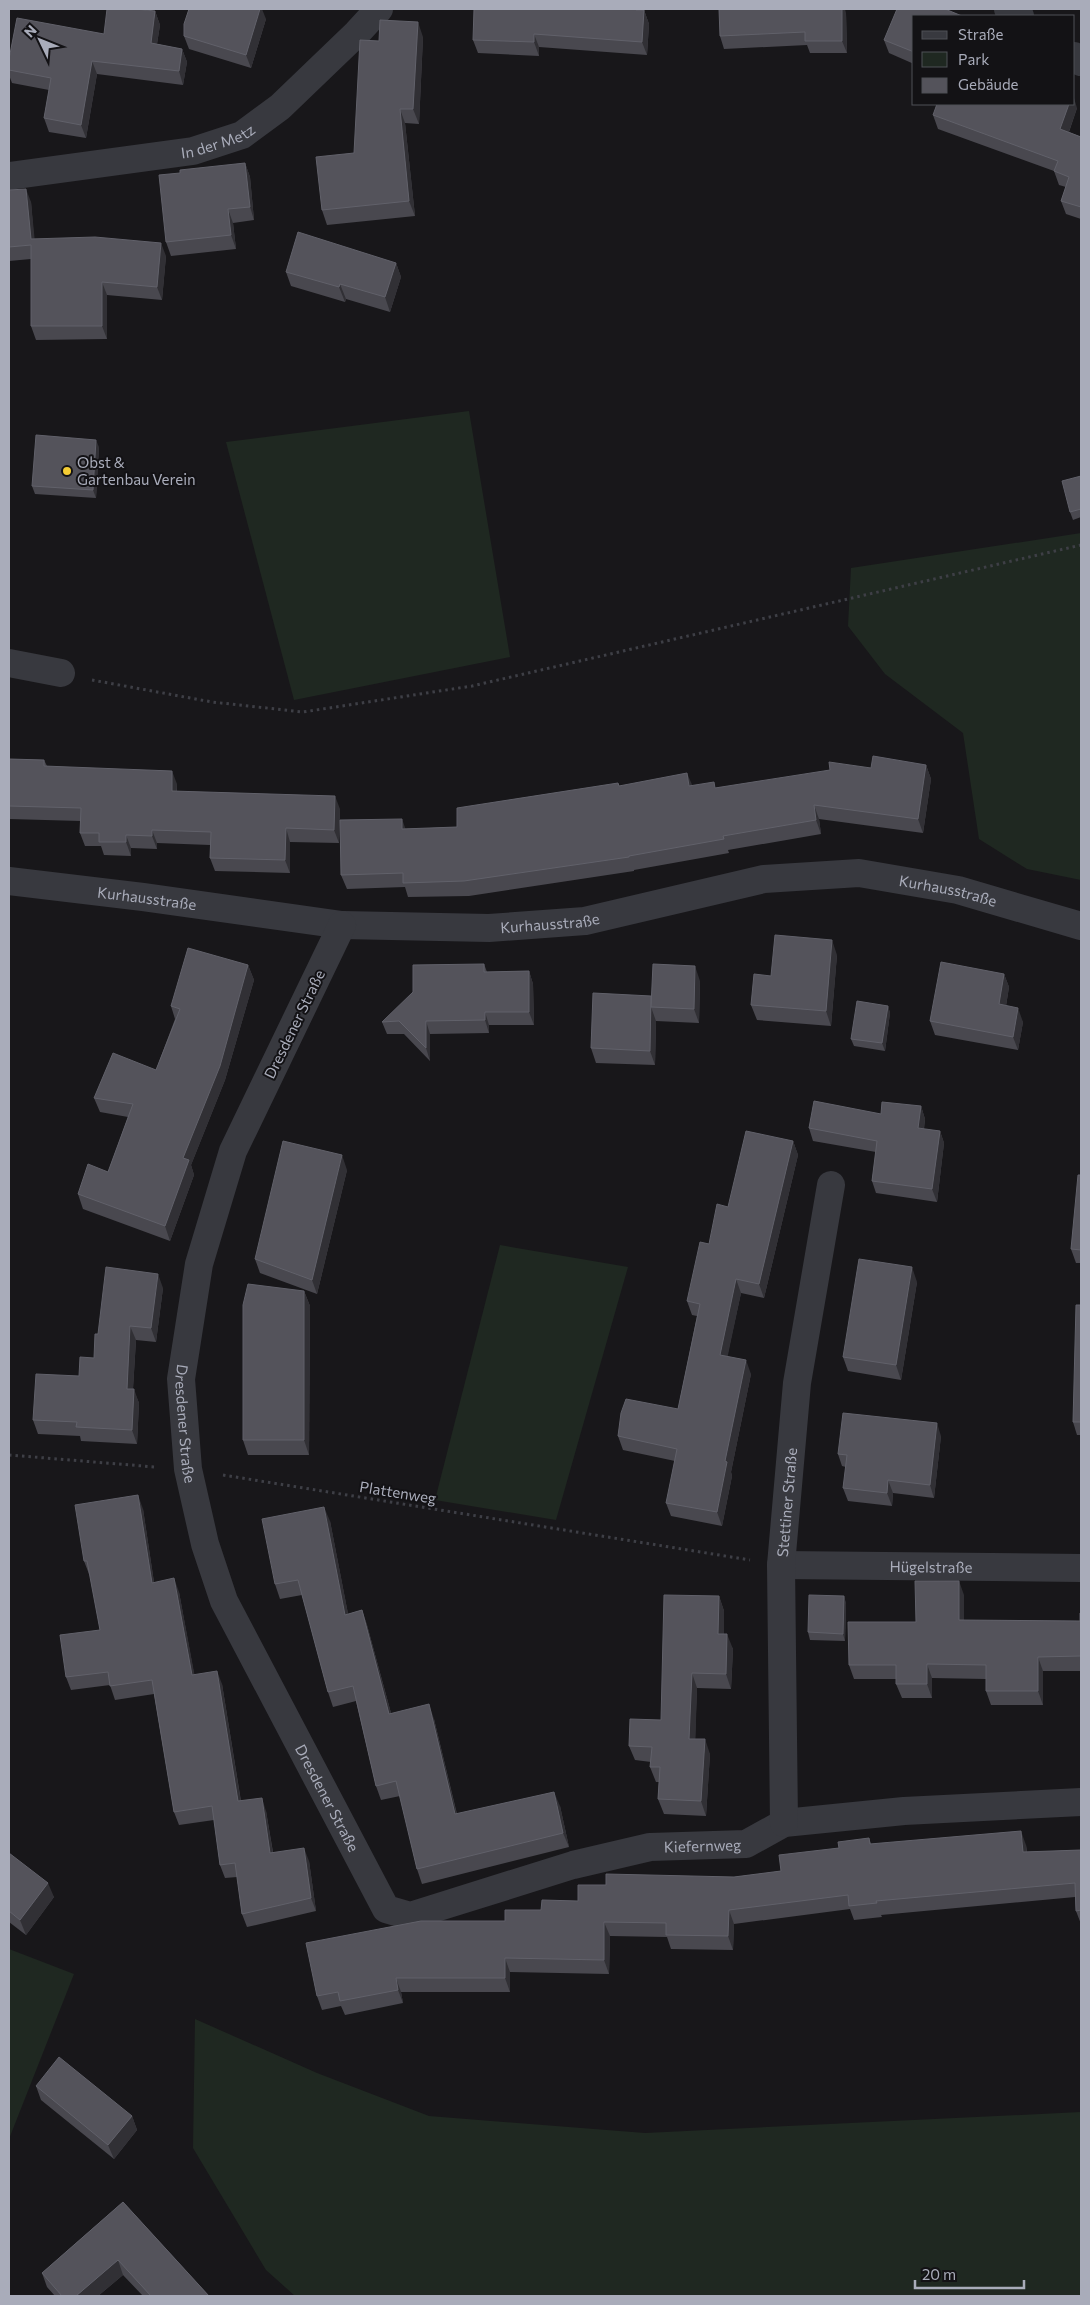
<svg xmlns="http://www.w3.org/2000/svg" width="1090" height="2305" font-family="Commissioner,sans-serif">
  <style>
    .green { fill: #1f2821 }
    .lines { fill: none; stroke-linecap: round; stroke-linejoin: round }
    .path { stroke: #3e3f46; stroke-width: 3; stroke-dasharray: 2.5 4; stroke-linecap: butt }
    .minor { stroke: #38393f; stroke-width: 28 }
    .wall { fill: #49484f }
    .shaded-wall { fill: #313035 }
    .building { fill: #54535b; stroke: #61616a }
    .poi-dot { fill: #f5cd34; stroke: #131215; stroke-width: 2 }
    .labels { text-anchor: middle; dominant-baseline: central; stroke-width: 4; stroke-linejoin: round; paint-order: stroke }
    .street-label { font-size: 15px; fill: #a9acba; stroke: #131215 }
    .poi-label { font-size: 15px; fill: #a9acba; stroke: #131215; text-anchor: start }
  </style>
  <rect width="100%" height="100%" fill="#18171a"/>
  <g class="green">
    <polygon points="469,411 510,657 294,700 226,442"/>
    <polygon points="1081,533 1081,880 1027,869 979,839 963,733 885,674 848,626 851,568"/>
    <polygon points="500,1245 628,1267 556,1520 435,1500"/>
    <polygon points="9,1949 74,1974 9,2139"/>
    <polygon points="195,2019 317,2073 429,2116 645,2133 1081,2112 1081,2296 295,2296 266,2270 193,2148"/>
  </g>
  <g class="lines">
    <g class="path">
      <polyline points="92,680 212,702 303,712 472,686 1081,545"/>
      <polyline points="9,1455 155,1467"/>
      <polyline points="223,1475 750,1560"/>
    </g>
    <g class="minor">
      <polyline points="1008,9 1020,16"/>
      <polyline points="1074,56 1081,62"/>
      <path id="s1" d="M 9,176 L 193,151 L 242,135 L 280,107 L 357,33 L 379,9"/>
      <polyline points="9,663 61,673"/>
      <path id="s2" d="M 9,881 L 143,897 L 342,925 L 489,928 L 585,921 L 764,879 L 859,873 L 958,890 L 1081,926"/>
      <path id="s3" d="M 342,925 L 233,1151 L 199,1264 L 181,1379 L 188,1469 L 205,1544 L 224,1601 L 386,1909 L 410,1916 L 573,1865 L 650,1847 L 746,1844 L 784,1823 L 904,1811 L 1081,1802"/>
      <path id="s4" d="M 781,1565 L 1081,1568"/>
      <path id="s5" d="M 784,1823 L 781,1565 L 797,1383 L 831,1185"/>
    </g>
  </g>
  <g class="wall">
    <polygon points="641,10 644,10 649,24 647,55 539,47 539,56 478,53 473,40"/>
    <polygon points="155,11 160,25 157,44 182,49 187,62 183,85 97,74 86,138 49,132 44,118 49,90 12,83 9,75 9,59 104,34"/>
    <polygon points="846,13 847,53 810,53 807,45 724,49 720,36"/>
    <polygon points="914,16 914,64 889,53 884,40"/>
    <polygon points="266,19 251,68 189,49 184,36"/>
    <polygon points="423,37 419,124 405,123 415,216 327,225 322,210 354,153 379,41"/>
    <polygon points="1077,108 1069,132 1081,137 1081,219 1066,214 1061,201 1066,187 1059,185 1054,171 938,129 933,115"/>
    <polygon points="245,163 250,177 254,220 233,223 236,249 171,256 166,242 180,173"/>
    <polygon points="9,190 31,202 34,239 166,256 162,300 107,295 107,339 36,340 31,326 31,259 9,261"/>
    <polygon points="396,263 401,277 390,312 346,299 345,302 291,286 286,272"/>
    <polygon points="99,447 96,498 35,494 32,486"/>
    <polygon points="1081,476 1081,517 1073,520 1070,512"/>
    <polygon points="9,759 44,760 47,766 177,784 177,791 340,809 339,843 290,842 290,873 215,871 210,858 210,845 157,843 157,849 131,848 131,856 104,855 101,846 85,846 80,833 81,821 9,819"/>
    <polygon points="926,765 931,779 923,833 819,819 821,834 728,850 729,853 634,870 634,871 469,896 408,897 405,887 347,889 341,875 405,829 457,827 618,783 619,786 692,786 716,788 871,768"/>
    <polygon points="837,955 831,1026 757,1020 751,1005 771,976"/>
    <polygon points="484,964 487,972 529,971 533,984 534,1025 489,1025 489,1033 430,1034 430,1061 404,1034 387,1034 382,1022"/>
    <polygon points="248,965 254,980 225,1080 191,1165 194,1175 170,1241 83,1209 78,1194 108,1172 128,1117 100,1112 94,1098 156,1070 175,1019 171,1006"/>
    <polygon points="1004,974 1009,987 1006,1006 1023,1022 1018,1050 935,1035 930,1021"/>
    <polygon points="700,981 699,1023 656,1021 655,1065 596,1063 591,1048 651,996"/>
    <polygon points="888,1006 890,1013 885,1051 854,1046 851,1039"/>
    <polygon points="921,1106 925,1119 924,1129 940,1131 944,1143 937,1202 876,1193 872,1181 876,1152 813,1141 809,1128"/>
    <polygon points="793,1141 798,1155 764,1298 741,1293 727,1357 751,1374 731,1472 732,1476 722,1526 671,1516 666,1503 675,1461 623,1450 618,1436 678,1409 697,1316 692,1315 687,1301 709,1244 728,1207"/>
    <polygon points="347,1170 317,1294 260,1273 255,1259"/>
    <polygon points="1081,1175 1081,1263 1076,1263 1071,1249"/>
    <polygon points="917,1282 901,1380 848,1371 843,1357"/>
    <polygon points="163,1288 156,1342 136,1340 133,1389 139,1403 137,1444 81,1441 80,1436 38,1434 33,1420 79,1376 94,1358 98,1334"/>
    <polygon points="304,1291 310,1306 309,1455 248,1455 243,1440"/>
    <polygon points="1081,1305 1081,1435 1077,1435 1073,1422"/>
    <polygon points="941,1436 934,1498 893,1493 892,1506 848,1501 843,1488 846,1467 842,1466 838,1454"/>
    <polygon points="143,1509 154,1582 179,1592 194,1674 222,1684 241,1801 266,1811 273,1852 309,1861 316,1911 247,1927 242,1914 237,1877 225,1878 220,1865 214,1820 179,1825 174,1812 154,1694 115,1700 110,1685 71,1690 66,1677 100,1630 90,1574 89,1574 84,1561"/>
    <polygon points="330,1521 348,1614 362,1610 367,1625 391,1713 434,1719 457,1814 560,1806 569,1847 422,1884 417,1869 400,1796 381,1800 376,1786 356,1701 333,1707 328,1692 302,1595 280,1599 275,1584"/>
    <polygon points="964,1595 964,1620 1080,1621 1081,1613 1081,1671 1043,1671 1043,1705 991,1705 986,1691 986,1679 932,1678 932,1698 902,1698 896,1684 896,1679 854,1679 849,1665 916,1622"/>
    <polygon points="719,1596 724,1611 724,1634 733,1649 731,1689 697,1688 695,1739 710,1754 706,1816 664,1814 658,1799 659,1782 656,1782 650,1767 651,1762 635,1760 629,1746 661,1720"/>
    <polygon points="844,1596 846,1604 845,1641 810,1640 808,1632"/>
    <polygon points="869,1838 871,1844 1026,1845 1027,1852 1081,1850 1081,1924 1076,1911 1075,1897 881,1915 882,1917 854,1920 850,1909 734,1924 733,1950 671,1949 667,1937 610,1936 609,1974 510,1972 510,1992 401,1992 403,2003 345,2015 341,2006 322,2010 317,1996 505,1921 541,1910 578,1901 606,1885 734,1877 781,1871 839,1848"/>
    <polygon points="9,1853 54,1897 26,1935 9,1922"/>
    <polygon points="36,2086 132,2116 137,2130 114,2159 41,2100"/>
    <polygon points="123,2202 209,2296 143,2296 123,2275 98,2296 55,2296 47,2287 42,2273"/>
  </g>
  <g class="shaded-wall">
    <polygon points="260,9 262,9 266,19 251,68 246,55"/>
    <polygon points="842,9 845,9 846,13 847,53 842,41"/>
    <polygon points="644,10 649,24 647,55 642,42"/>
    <polygon points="155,11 160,25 155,56 151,43"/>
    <polygon points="418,22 423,37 419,124 413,109"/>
    <polygon points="534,34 539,47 539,56 534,42"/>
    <polygon points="182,49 187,62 183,85 179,71"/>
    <polygon points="92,61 97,74 86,138 81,125"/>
    <polygon points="1074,98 1077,108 1065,143 1060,129 1069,104 1074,104"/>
    <polygon points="400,109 405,123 415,216 409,201"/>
    <polygon points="245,163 250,177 254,220 250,207"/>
    <polygon points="26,189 31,202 36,253 31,239"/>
    <polygon points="228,209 233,223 236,249 231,235"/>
    <polygon points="161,243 166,256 162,300 157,287"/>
    <polygon points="396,263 401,277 390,312 385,297"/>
    <polygon points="102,282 107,295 107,339 102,326"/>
    <polygon points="340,284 346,299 345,302 339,287"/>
    <polygon points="96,440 99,447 96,498 93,490"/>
    <polygon points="926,765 931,779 923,833 918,819"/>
    <polygon points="172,771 177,784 176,804 172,791"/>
    <polygon points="687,773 693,787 689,786"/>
    <polygon points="335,796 340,809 339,843 334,830"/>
    <polygon points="814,805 819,819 821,834 816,820"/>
    <polygon points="402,819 407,833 402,829"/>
    <polygon points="286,828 290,842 290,873 285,860"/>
    <polygon points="152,830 157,843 157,849 152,836"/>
    <polygon points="126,835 131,848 131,856 126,842"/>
    <polygon points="832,940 837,955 831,1026 826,1011"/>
    <polygon points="248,965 254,980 225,1080 191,1165 194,1175 170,1241 165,1226 183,1158"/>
    <polygon points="695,966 700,981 699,1023 694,1009"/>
    <polygon points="529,971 533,984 534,1025 529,1012"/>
    <polygon points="1004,974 1009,987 1004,1018 999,1004"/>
    <polygon points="888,1006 890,1013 885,1051 882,1043"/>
    <polygon points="651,1007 656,1021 655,1065 650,1051"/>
    <polygon points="1018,1008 1023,1022 1018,1050 1013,1037"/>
    <polygon points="485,1012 489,1025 489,1033 485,1020"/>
    <polygon points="426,1021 430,1034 430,1061 426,1048"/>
    <polygon points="921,1106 925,1119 922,1140 918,1128"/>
    <polygon points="940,1131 944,1143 937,1202 932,1189"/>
    <polygon points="793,1141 798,1155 764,1298 759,1284"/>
    <polygon points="342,1155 347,1170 317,1294 312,1280"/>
    <polygon points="912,1267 917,1282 901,1380 896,1365"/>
    <polygon points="158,1274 163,1288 156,1342 151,1328"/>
    <polygon points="736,1279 741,1293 725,1369 720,1355"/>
    <polygon points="304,1291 310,1306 309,1455 304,1440"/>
    <polygon points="130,1326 136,1340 132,1404 127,1389"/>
    <polygon points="746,1360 751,1374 731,1472 732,1476 722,1526 717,1512 725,1461"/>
    <polygon points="134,1389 139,1403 137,1444 132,1430"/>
    <polygon points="937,1423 941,1436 934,1498 930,1485"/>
    <polygon points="888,1480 893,1493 892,1506 887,1493"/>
    <polygon points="138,1495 143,1509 156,1596 152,1583"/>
    <polygon points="324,1507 330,1521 351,1629 345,1615"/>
    <polygon points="174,1578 179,1592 197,1688 192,1675"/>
    <polygon points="959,1581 964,1595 964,1635 959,1620"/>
    <polygon points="719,1596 724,1611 724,1649 718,1634"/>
    <polygon points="844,1596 846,1604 845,1641 843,1634"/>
    <polygon points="362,1610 367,1625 395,1728 389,1714"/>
    <polygon points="727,1634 733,1649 731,1689 726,1674"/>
    <polygon points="1038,1657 1043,1671 1043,1705 1038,1691"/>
    <polygon points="927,1664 932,1678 932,1698 927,1684"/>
    <polygon points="217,1671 222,1684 243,1815 238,1801"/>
    <polygon points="692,1673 697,1688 695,1753 689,1739"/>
    <polygon points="429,1704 434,1719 460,1828 455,1814"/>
    <polygon points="705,1739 710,1754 706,1816 701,1801"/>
    <polygon points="554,1792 560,1806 569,1847 563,1833"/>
    <polygon points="262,1798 266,1811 275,1866 270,1853"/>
    <polygon points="1021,1831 1026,1845 1028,1866 1023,1852"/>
    <polygon points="304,1848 309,1861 316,1911 311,1898"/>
    <polygon points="48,1883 54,1897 26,1935 20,1920"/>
    <polygon points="729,1910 734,1924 733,1950 728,1936"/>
    <polygon points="604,1922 610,1936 609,1974 604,1960"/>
    <polygon points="505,1958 510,1972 510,1992 505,1978"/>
    <polygon points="396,1978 401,1992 403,2003 398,1990"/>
    <polygon points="132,2116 137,2130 114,2159 108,2145"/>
    <polygon points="118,2260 123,2275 98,2296 76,2296"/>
  </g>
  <g class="building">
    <polygon points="107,9 136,9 155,11 151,43 182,49 179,71 92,61 81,125 44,118 51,78 9,70 9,59 17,18 104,34"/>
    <polygon points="189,9 260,9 246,55 184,36 184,24"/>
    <polygon points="474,9 636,9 636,10 644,10 642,42 534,34 534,42 473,40"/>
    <polygon points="719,9 842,9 842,41 805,41 805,32 720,36"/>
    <polygon points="897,9 945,9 962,16 914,16 914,52 884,40"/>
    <polygon points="380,20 418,22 413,109 400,109 409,201 322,210 316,157 354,153 360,40 379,41"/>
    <polygon points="937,104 1069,104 1060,129 1081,137 1081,207 1061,201 1069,177 1054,171 1058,161 933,115"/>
    <polygon points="245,163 250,207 228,209 231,235 166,242 159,175 180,173 180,170"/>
    <polygon points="26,189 31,239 95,237 161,243 157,287 102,282 102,326 31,326 31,245 9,247 9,190"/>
    <polygon points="298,232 396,263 385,297 340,284 339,287 286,272"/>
    <polygon points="36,435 96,440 93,490 32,486"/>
    <polygon points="1081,476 1081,509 1070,512 1062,481"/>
    <polygon points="873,756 926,765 918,819 814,805 816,820 723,836 724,839 629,856 629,857 464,881 403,883 403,873 341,875 340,820 402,819 402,829 457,827 457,808 618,783 619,786 687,773 689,786 714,782 715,788 830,770 829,762 871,768"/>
    <polygon points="9,759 44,760 44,766 172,771 172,791 335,796 334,830 286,828 285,860 210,858 211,832 152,830 152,836 126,835 126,842 99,842 99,833 80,833 81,808 9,806"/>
    <polygon points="775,935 832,940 826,1011 751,1005 754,974 771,976"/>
    <polygon points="188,948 248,965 220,1066 183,1158 189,1160 165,1226 78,1194 88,1164 108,1172 133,1104 94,1098 113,1053 156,1070 180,1009 171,1006"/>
    <polygon points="941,962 1004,974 999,1004 1018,1008 1013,1037 930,1021"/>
    <polygon points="484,964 484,972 529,971 529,1012 485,1012 485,1020 426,1021 426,1048 399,1021 382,1022 413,992 413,965"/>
    <polygon points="653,964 695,966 694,1009 651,1007"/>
    <polygon points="593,993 651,996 650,1051 591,1048"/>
    <polygon points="857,1001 888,1006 882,1043 851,1039"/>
    <polygon points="814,1101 881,1114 882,1102 921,1106 918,1128 940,1131 932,1189 872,1181 877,1141 809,1128"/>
    <polygon points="746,1131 793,1141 759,1284 736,1279 720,1355 746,1360 725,1461 727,1462 717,1512 666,1503 677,1449 618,1436 621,1413 626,1399 678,1409 700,1304 687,1301 700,1242 709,1244 717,1204 728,1207"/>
    <polygon points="283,1141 342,1155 312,1280 255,1259"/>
    <polygon points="1078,1175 1081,1175 1081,1250 1071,1249"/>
    <polygon points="859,1259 912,1267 896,1365 843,1357"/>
    <polygon points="106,1267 158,1274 151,1328 130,1326 127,1389 134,1389 132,1430 76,1427 77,1422 33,1420 36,1374 79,1376 80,1357 94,1358 95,1334 98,1334"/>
    <polygon points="248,1284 304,1291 304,1440 243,1440 243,1305"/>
    <polygon points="1076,1305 1081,1305 1081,1422 1073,1422"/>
    <polygon points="843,1413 937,1423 930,1485 888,1480 887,1493 843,1488 847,1455 838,1454"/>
    <polygon points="138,1495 152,1583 174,1578 192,1675 217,1671 238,1801 262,1798 270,1853 304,1848 311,1898 242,1914 235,1863 220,1865 212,1806 174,1812 152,1680 110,1686 108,1672 66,1677 60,1635 100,1630 87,1561 84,1561 75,1505"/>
    <polygon points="324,1507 345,1615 362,1610 389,1714 429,1704 455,1814 554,1792 563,1833 417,1869 396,1781 376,1786 353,1686 328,1692 298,1580 275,1584 262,1519"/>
    <polygon points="915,1581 959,1581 959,1620 1080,1621 1080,1613 1081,1613 1081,1656 1038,1657 1038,1691 986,1691 986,1665 927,1664 927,1684 896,1684 896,1665 849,1665 848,1622 916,1622"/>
    <polygon points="664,1595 719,1596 718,1634 727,1634 726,1674 692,1673 689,1739 705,1739 701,1801 658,1799 660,1767 650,1767 652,1747 629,1746 630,1719 661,1720"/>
    <polygon points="809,1595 844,1596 843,1634 808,1632"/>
    <polygon points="1021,1831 1023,1852 1081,1850 1081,1910 1076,1911 1075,1883 876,1901 877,1903 849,1906 848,1895 729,1910 728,1936 666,1935 666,1923 604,1922 604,1960 505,1958 505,1978 396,1978 398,1990 340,2001 338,1992 317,1996 306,1943 421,1921 505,1921 505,1910 541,1910 542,1900 578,1901 578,1885 606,1885 606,1874 734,1877 781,1871 779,1855 839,1848 838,1842 869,1838 870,1844"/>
    <polygon points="9,1853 48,1883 20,1920 9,1911"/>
    <polygon points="59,2057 132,2116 108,2145 36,2086"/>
    <polygon points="123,2202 209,2296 151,2296 118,2260 76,2296 62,2296 42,2273"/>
  </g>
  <circle class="poi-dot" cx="67" cy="471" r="5"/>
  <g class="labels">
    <g class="street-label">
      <text stroke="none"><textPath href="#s1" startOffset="212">In der Metz</textPath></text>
      <text stroke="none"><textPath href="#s2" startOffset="949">Kurhausstraße</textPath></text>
      <text stroke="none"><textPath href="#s2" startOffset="139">Kurhausstraße</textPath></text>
      <text stroke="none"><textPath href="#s2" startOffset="544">Kurhausstraße</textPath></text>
      <text transform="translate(294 1024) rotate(-64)">Dresdener Straße</text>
      <text stroke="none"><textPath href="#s3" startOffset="530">Dresdener Straße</textPath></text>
      <text transform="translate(398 1492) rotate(9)">Plattenweg</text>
      <text stroke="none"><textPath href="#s5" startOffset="321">Stettiner Straße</textPath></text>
      <text stroke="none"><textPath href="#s4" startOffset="150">Hügelstraße</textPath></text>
      <text stroke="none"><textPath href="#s3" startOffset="935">Dresdener Straße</textPath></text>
      <text stroke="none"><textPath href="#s3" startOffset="1388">Kiefernweg</textPath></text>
    </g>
    <g class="poi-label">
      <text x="77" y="462">Obst &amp;<tspan x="77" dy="17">Gartenbau Verein</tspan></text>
    </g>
  </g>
  <rect width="1090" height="2305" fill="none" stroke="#a9acba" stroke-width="20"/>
  <rect x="912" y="15" width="162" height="90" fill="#131215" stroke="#4f5057"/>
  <rect x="922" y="31" width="25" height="8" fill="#38393f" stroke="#4f5057"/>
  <text x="958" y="40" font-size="15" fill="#a9acba">Straße</text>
  <rect x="922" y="52" width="25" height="15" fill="#1f2821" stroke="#4f5057"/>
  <text x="958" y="65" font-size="15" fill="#a9acba">Park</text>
  <rect x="922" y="78" width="25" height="15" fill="#54535b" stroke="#4f5057"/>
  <text x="958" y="90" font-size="15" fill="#a9acba">Gebäude</text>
  <g transform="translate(40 40) rotate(313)" stroke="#131215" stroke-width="4" paint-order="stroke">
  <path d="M0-4L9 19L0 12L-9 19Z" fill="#a9acba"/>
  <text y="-8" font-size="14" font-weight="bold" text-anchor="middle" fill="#a9acba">N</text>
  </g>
  <path d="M915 2280v8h109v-8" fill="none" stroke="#a9acba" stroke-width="2.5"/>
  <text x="922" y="2280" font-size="15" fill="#a9acba" stroke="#131215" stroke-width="4" paint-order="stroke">20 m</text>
</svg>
